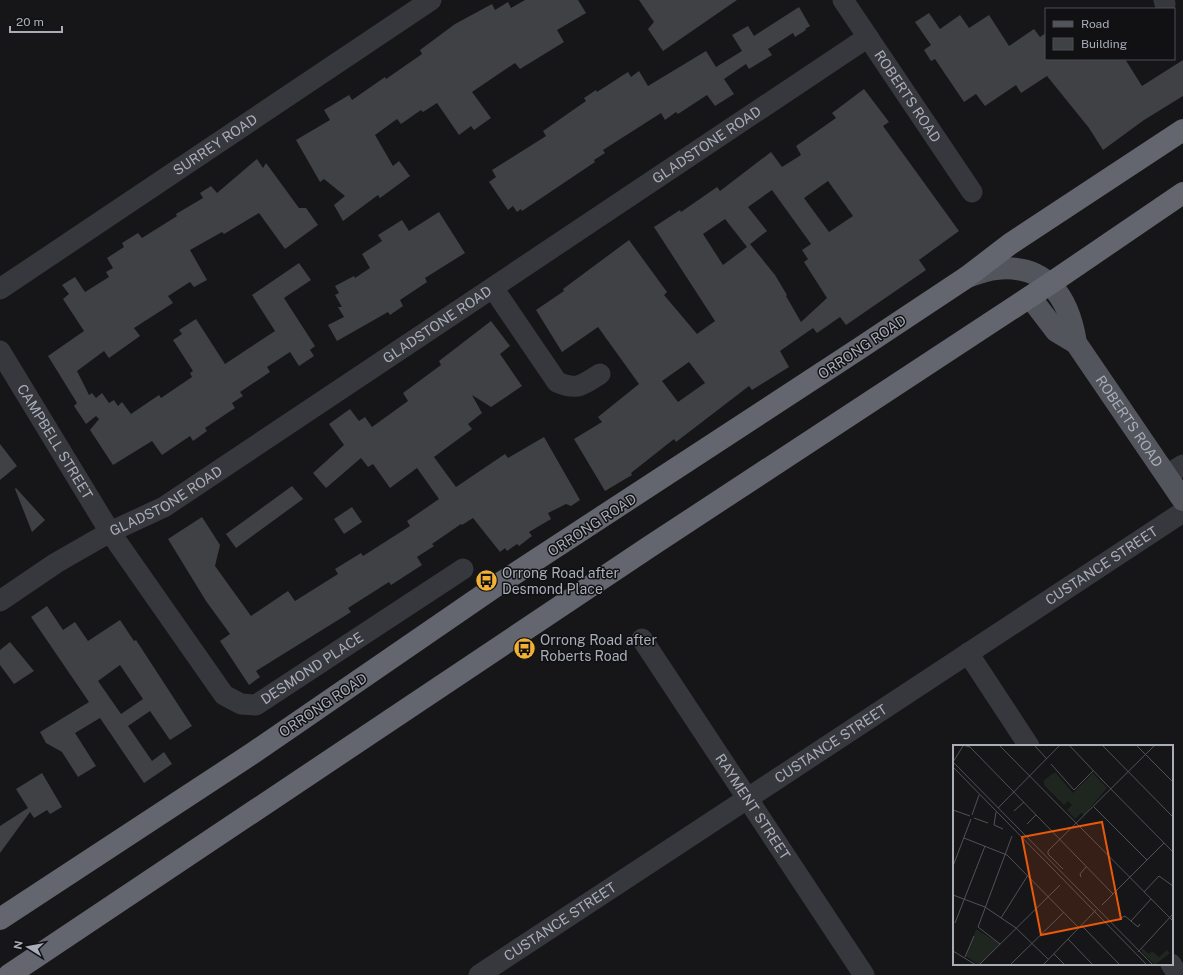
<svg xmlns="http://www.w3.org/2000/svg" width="1183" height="975" font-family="'Public Sans',sans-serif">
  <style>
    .building { fill: #404145; fill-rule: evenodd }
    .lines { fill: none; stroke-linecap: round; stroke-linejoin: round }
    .minor { stroke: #37383d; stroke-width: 21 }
    .major { stroke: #53555c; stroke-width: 22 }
    .highway { stroke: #63666e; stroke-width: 22 }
    .labels { text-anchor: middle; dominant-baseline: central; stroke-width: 3; stroke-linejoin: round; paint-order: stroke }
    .street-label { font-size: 14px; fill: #a8adb8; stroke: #111113 }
    .poi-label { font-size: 14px; fill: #a8adb8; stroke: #111113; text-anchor: start }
    .inset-road { fill: none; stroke: #505258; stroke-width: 1 }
    .view { fill: #e8590c; fill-opacity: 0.15; stroke: #e8590c; stroke-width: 2 }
    .inset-edge { fill: none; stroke: #a8adb8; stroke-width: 2 }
  </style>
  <rect width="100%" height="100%" fill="#161618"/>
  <g class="building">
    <polygon points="525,0 578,0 586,13 557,30 564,42 520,69 515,63 472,92 491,118 474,130 471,126 459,135 437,103 423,112 421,110 401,124 397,119 375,135 393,166 399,161 410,176 380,198 378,195 343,221 334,205 345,196 324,179 320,182 296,140 330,120 324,110 349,95 352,100 385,77 386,79 422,54 420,50 455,24 492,4 495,10 508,2 511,8"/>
    <polygon points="639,0 737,0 663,51 648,29 654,22"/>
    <polygon points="799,7 810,26 805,29 806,30 795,37 793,33 768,49 772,55 749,69 746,64 724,79 734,94 715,106 707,95 678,114 676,112 665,120 661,113 603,150 605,153 594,160 595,162 522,211 521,209 517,212 513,206 508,210 489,182 496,177 492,170 546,136 543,131 586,101 584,98 596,90 597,92 628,72 631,77 639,71 648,86 706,51 716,67 742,51 732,35 748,26 754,36"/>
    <polygon points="929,13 940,29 960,15 969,28 989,15 1009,46 1034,29 1040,37 1046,33 1046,59 1125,59 1142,86 1183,60 1183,96 1144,120 1103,150 1089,128 1047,76 1021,93 1016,85 985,106 976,94 964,102 935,59 931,61 924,50 931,45 915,22"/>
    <path d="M 864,89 L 889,122 L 883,126 L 959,231 L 919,260 L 926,270 L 846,325 L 840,317 L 817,333 L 813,328 L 780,351 L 789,367 L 752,390 L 749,386 L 676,442 L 674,439 L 631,473 L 632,475 L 605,491 L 574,439 L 602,422 L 598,417 L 639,384 L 598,327 L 562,352 L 536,310 L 564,291 L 563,289 L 629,240 L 667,292 L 664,295 L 697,334 L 715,321 L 654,227 L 680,210 L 681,212 L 717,187 L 720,191 L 771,152 L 782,167 L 801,155 L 796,146 L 836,118 L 832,113 ZM 828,181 L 853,216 L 829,232 L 804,198 ZM 772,190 L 811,244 L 802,250 L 808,259 L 804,262 L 827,298 L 801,322 L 786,296 L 787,295 L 775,275 L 750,244 L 749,245 L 767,231 L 748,207 ZM 725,219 L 747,247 L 723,265 L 703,234 ZM 689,362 L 705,383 L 678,402 L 662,381 Z"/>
    <polygon points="257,159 263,168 266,163 299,208 306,208 318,225 285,249 259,213 224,234 222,232 190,250 207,280 194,287 190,282 168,296 173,303 134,328 140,336 109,358 104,351 77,371 89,395 92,393 96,398 102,393 109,403 114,400 118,406 122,402 131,414 159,395 161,398 192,377 190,373 193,371 173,340 182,334 179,330 196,319 225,364 275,331 252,295 299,263 311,280 284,298 315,346 310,350 314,356 299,366 290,352 267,367 270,372 240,392 243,396 232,403 235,408 205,428 207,431 193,441 190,436 162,455 152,441 113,465 90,430 99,419 96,416 86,424 74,406 77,403 48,356 84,331 63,299 69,294 62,285 75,277 85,292 109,277 106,272 113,268 107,258 124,247 122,243 138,233 142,238 177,216 176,214 203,198 200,193 211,186 217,193"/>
    <polygon points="439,212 465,253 425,278 427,282 400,300 403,306 390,315 388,312 337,341 328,325 344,317 338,307 342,307 335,295 339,293 335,286 354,276 355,278 370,268 362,254 382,241 378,235 402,220 409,231"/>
    <polygon points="491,321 510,346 500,354 522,386 491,407 472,395 482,413 468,424 472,429 434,457 456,487 505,454 508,458 544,437 580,500 571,506 566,504 548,513 551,519 529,532 532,536 519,546 517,544 507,551 505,548 500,552 473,518 462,525 461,524 432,544 434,546 417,557 422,565 391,585 389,582 348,608 351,612 256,671 260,677 249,685 220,641 230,634 206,601 168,539 202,517 220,545 215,566 251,616 288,591 295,601 338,574 335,569 361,553 363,556 410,526 407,521 439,499 417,468 390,488 373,464 368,467 361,458 326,488 313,473 344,445 329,424 350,409 359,421 365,417 372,427 408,401 403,393 441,365 439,361"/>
    <polygon points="0,444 17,466 0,480"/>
    <polygon points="292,486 303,499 236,548 226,534"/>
    <polygon points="16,488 45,520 32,532 15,489"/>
    <polygon points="352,507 362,522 344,534 334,519"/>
    <path d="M 47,606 L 63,630 L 75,622 L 88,641 L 120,620 L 134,641 L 136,640 L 192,726 L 170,740 L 150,711 L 128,726 L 152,761 L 164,752 L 172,764 L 144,783 L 100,718 L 75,733 L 96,766 L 78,777 L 62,752 L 46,743 L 40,732 L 89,702 L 31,617 ZM 120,665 L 143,699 L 121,714 L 98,681 Z"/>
    <polygon points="10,642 34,671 14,684 0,665 0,650"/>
    <polygon points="42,773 62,807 50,814 47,810 34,818 30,812 0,853 0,826 28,808 16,789"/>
  </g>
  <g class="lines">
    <g class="minor">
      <path id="s1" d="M 843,0 L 972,192"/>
      <polyline points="1164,0 1165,4"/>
      <path d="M 493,288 L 557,382 C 578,391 582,385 600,374"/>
      <path id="s2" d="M 0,289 L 431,0"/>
      <path id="s3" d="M 0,351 L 110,532 L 224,695 L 241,704 L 256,705 L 463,569"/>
      <polyline points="1167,475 1183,465"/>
      <path id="s4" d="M 0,601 L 56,563 L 110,532 L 164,507 L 868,37"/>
      <path id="s5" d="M 642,639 L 864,975"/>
      <polyline points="968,653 1029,746"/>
      <polyline points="1171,964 1178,975"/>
      <path id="s6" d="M 479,975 L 1183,512"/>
    </g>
    <g class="major">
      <path id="s7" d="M 967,277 C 976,274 986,270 996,269 C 1047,263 1069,298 1076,343 L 1183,500"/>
      <polyline points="1030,297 1056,331 1076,343"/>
    </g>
    <g class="highway">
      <polyline points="0,919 253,753 496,586 857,350 967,277 1010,244 1183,130"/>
      <polyline points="9,975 649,547 1051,283 1183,193"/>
    </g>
  </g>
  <defs>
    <symbol id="bus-disc" viewBox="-11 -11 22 22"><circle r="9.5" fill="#f2b134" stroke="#111113"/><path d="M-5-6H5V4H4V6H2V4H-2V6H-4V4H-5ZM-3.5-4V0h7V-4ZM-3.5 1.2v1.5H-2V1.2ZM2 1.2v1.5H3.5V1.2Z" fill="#111"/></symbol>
  </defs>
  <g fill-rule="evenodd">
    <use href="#bus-disc" x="474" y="568" width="25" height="25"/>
    <use href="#bus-disc" x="512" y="636" width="25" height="25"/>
  </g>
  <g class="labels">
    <g class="street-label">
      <text stroke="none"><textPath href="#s1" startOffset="116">ROBERTS ROAD</textPath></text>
      <text stroke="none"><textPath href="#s2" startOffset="259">SURREY ROAD</textPath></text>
      <text stroke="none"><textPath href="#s4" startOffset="842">GLADSTONE ROAD</textPath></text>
      <text stroke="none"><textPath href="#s4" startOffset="518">GLADSTONE ROAD</textPath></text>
      <text transform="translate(862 347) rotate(-34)">ORRONG ROAD</text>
      <text stroke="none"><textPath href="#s7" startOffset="248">ROBERTS ROAD</textPath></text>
      <text stroke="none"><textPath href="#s3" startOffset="106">CAMPBELL STREET</textPath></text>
      <text stroke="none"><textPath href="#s4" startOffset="194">GLADSTONE ROAD</textPath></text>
      <text transform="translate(592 525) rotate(-33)">ORRONG ROAD</text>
      <text stroke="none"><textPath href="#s6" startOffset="745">CUSTANCE STREET</textPath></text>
      <text stroke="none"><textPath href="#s3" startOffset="512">DESMOND PLACE</textPath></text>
      <text transform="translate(323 705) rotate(-34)">ORRONG ROAD</text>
      <text stroke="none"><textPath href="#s6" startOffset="421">CUSTANCE STREET</textPath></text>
      <text stroke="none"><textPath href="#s5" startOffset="201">RAYMENT STREET</textPath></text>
      <text stroke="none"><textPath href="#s6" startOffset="97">CUSTANCE STREET</textPath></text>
    </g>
    <g class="poi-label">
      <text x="502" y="573">Orrong Road after<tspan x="502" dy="16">Desmond Place</tspan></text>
      <text x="540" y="640">Orrong Road after<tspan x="540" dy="16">Roberts Road</tspan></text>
    </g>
  </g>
  <g transform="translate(953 745)">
    <rect width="220" height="220" fill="#161618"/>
    <path d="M 102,27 L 120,48 L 140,28 L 154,43 L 131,70 L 128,68 L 122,74 L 114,65 L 119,60 L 115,56 L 111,60 L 91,40 L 91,35 ZM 23,184 L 47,199 L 26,220 L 13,211 ZM 189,203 L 196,209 L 199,206 L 206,212 L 214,205 L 217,208 L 202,220 L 189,207 Z" fill="#1e261f"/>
    <path class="inset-road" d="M 10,0 L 17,2 L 160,149M 46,0 L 220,176M 81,0 L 94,14M 116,0 L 153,39M 149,0 L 220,72M 183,0 L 220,37M 0,17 L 10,1M 0,17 L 200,220M 98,19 L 121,45 L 140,26M 0,22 L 194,220M 147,33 L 220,107M 141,62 L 194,115M 45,63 L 107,0M 0,65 L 17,71M 61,66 L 71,57M 43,67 L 41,80 L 50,84M 19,70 L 26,50M 21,73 L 35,78M 74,79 L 83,70M 11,93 L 54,110 L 126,183M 0,121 L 18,74M 110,124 L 95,109 L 95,106 L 202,0M 128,132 L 127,129 L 133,122M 191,147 L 206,131 L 220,141M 0,150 L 32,162 L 63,183 L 95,214M 149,160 L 211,98M 48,173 L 75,130M 168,173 L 172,171 L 185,182 L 187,179M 178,176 L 198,154M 2,178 L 32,101M 129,181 L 167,220M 115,194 L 140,220M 47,199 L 25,182 L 59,91M 0,206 L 23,220M 185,207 L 220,169M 101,209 L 112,220M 12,212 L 21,191M 26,220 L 107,140M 57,220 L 111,167M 90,220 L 143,165"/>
    <path class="view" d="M 149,77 L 168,174 L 88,190 L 69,92 Z"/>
    <rect width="220" height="220" class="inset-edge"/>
  </g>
  <rect x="1045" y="8" width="130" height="52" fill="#111113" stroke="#4d4f55"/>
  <rect x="1053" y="21" width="20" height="6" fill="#53555c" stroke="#4d4f55"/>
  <text x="1081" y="28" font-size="12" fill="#a8adb8">Road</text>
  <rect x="1053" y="38" width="20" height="12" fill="#404145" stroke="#4d4f55"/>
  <text x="1081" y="48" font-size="12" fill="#a8adb8">Building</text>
  <g transform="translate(28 947) rotate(281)" stroke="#111113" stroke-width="3" paint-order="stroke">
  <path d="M0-3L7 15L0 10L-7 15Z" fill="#a8adb8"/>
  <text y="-6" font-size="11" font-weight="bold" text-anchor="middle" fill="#a8adb8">N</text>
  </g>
  <path d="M10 26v6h52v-6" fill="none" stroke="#a8adb8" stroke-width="2"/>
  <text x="16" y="26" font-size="12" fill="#a8adb8" stroke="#111113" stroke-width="3" paint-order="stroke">20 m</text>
</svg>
